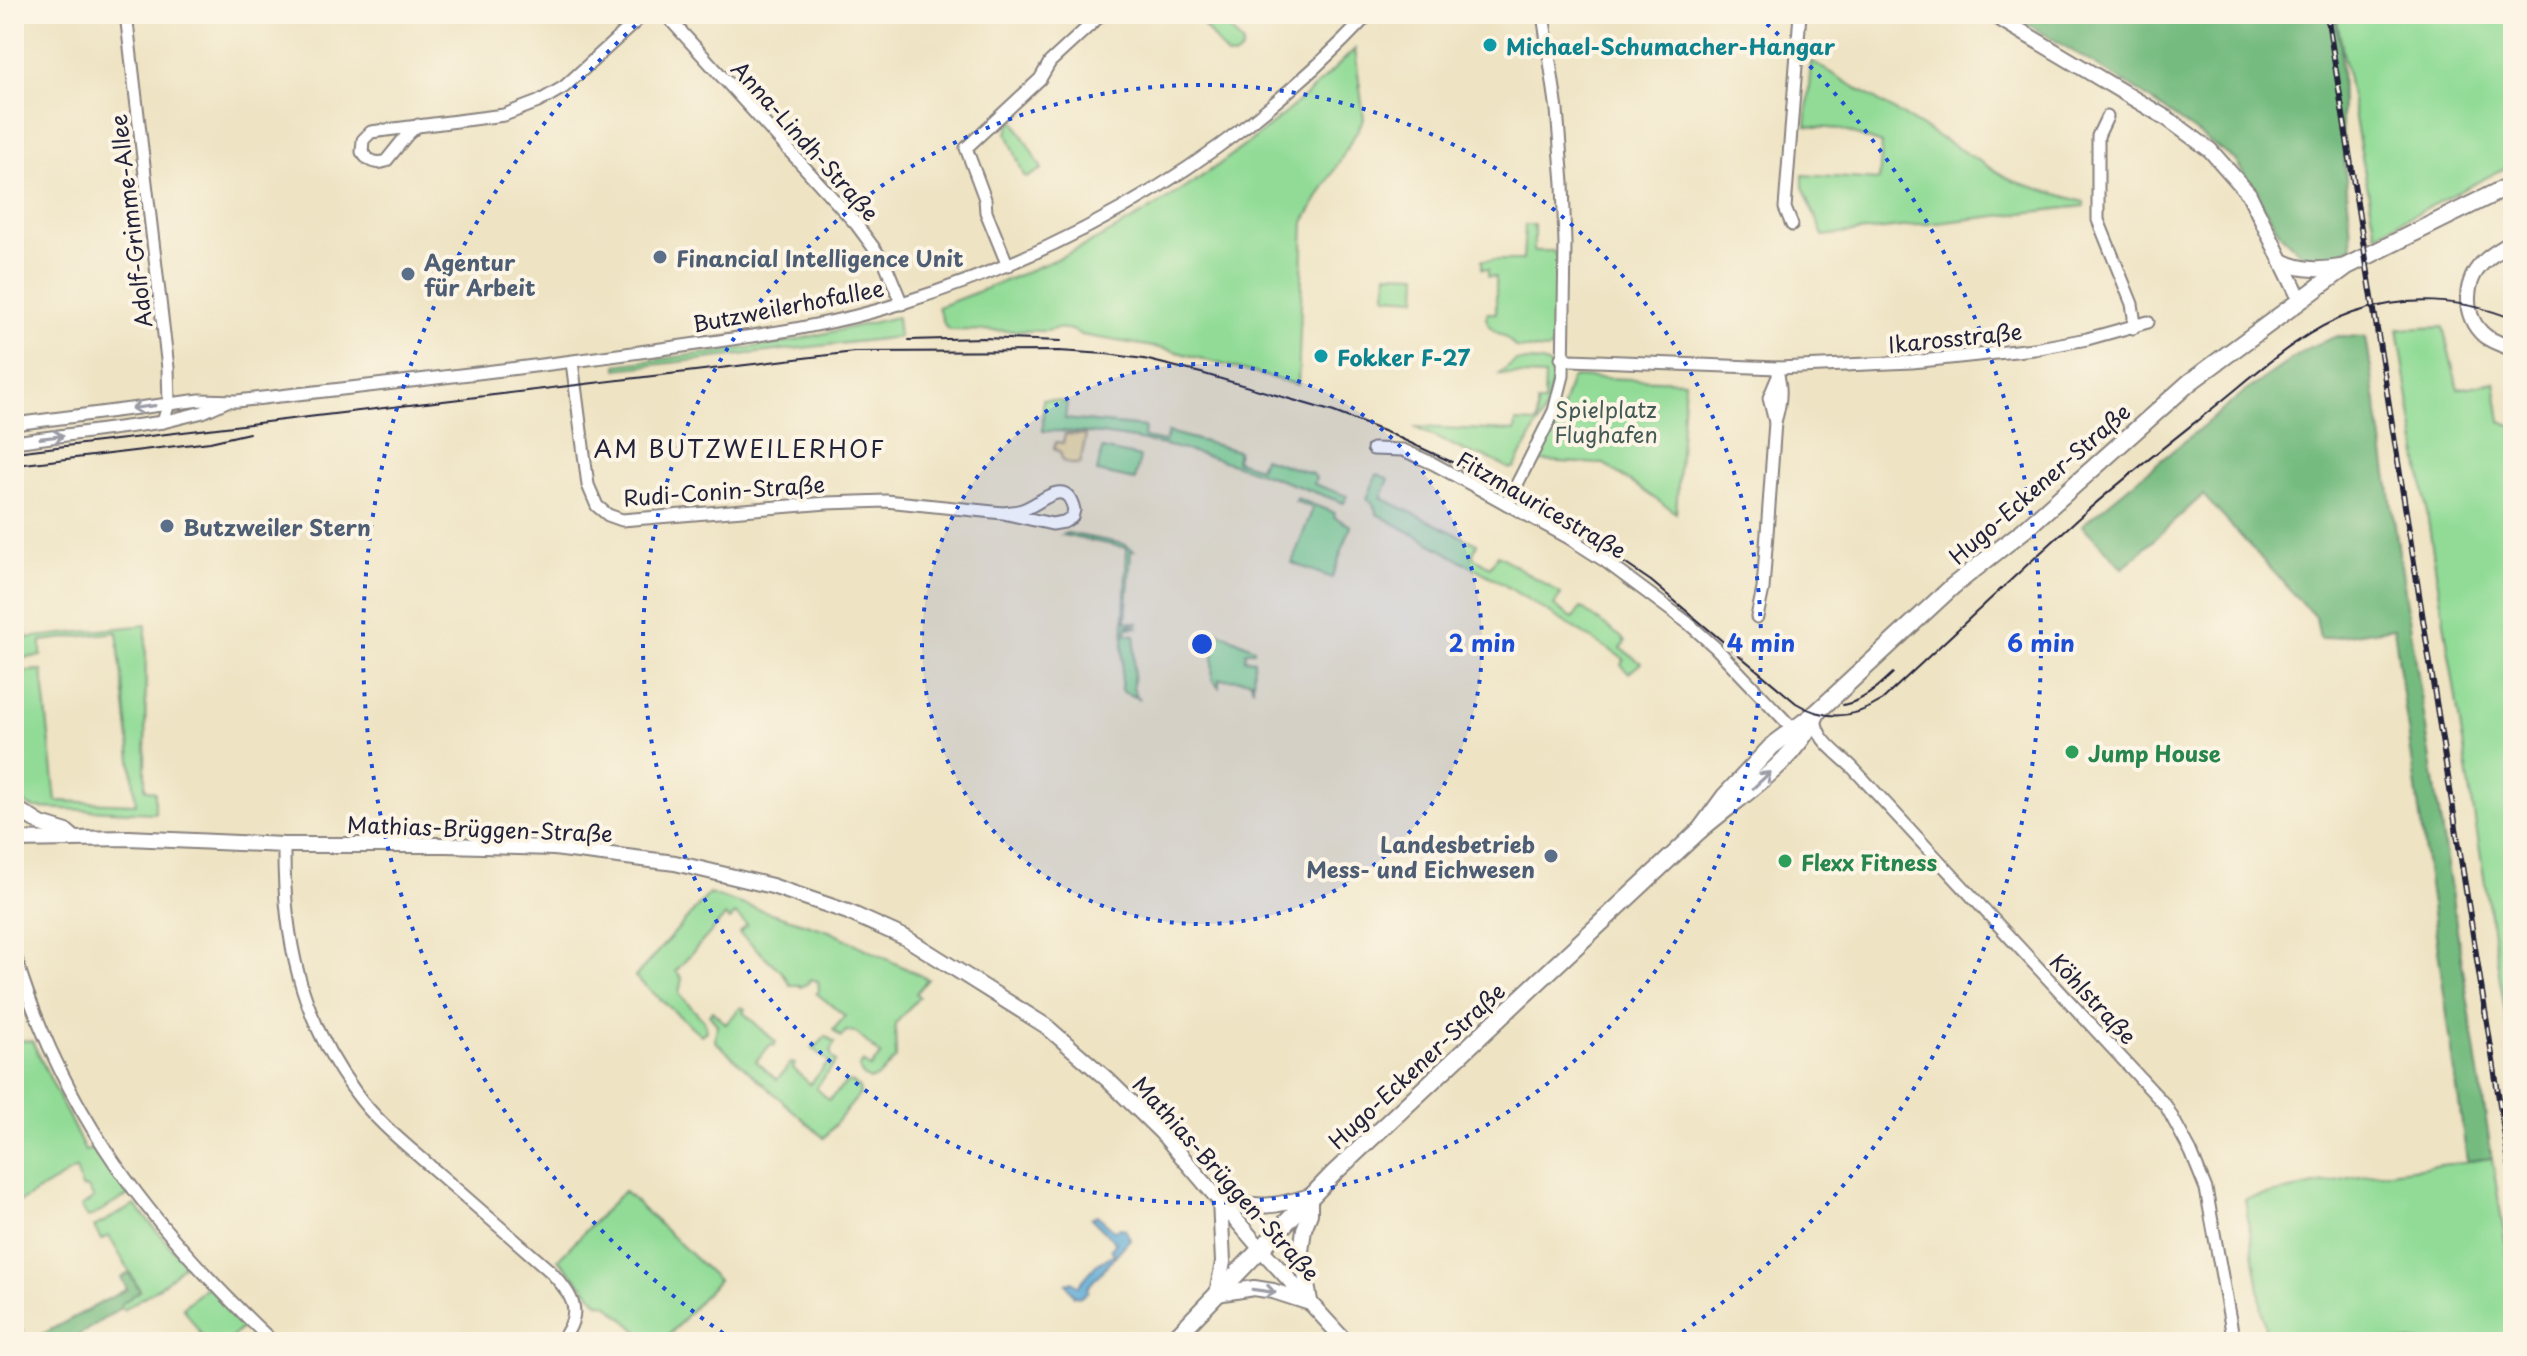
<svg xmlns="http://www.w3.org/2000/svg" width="2527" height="1356" font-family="'Playpen Sans',sans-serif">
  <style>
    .green { fill: #91db96; stroke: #5a7e68; stroke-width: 2 }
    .forest { fill: #74bb7f; stroke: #4b6e5d; stroke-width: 2 }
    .sand { fill: #eeda9e; stroke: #887e6c; stroke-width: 2 }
    .water { fill: #5daad6; stroke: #406688; stroke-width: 2 }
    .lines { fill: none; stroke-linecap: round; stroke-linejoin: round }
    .minor-casing { stroke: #88827f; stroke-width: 15 }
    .tertiary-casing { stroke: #88827f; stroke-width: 18 }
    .secondary-casing { stroke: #88827f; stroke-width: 20 }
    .minor { stroke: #fff; stroke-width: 11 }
    .tertiary { stroke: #fff; stroke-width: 14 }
    .secondary { stroke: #fff; stroke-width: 16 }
    .tram { stroke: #22223b; stroke-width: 2 }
    .rail-casing { stroke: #22223b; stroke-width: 6 }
    .rail { stroke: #fcf5e5; stroke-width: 3; stroke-dasharray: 9; stroke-linecap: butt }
    .oneway { stroke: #9c9ca7 }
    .ring { fill: none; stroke: #1d4ed8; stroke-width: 4; stroke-dasharray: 4 8 }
    .culture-dot { fill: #0f9aa8; stroke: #fcf5e5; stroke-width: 3 }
    .service-dot { fill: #5c6f8a; stroke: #fcf5e5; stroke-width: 3 }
    .leisure-dot { fill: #2e9e5b; stroke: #fcf5e5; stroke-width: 3 }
    .labels { text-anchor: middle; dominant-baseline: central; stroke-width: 8; stroke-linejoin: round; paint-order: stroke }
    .culture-label { font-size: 22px; font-weight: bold; fill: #0d838f; stroke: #fcf5e5; text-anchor: start }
    .street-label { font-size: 22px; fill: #22223b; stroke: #fcf5e5 }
    .service-label { font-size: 22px; font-weight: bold; fill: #4e5e75; stroke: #fcf5e5; text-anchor: start }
    .park-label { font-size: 22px; fill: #435a56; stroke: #fcf5e5 }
    .leisure-label { font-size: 22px; font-weight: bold; fill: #27864d; stroke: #fcf5e5; text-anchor: start }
    .neighbourhood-label { font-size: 24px; letter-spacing: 2px; fill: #22223b; stroke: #fcf5e5 }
    .centre { fill: #1d4ed8; stroke: #fcf5e5; stroke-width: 4 }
    .ring-label { font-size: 24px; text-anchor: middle; font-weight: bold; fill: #1d4ed8; stroke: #fcf5e5; stroke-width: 8; stroke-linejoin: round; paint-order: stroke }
  </style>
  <rect width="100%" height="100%" fill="#fcf5e5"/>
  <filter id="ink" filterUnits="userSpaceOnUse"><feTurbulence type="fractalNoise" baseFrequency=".0125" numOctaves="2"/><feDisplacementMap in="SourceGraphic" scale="16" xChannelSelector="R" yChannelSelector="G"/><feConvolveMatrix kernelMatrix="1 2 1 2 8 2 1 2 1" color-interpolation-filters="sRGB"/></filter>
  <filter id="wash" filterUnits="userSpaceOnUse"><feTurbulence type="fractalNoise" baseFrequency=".006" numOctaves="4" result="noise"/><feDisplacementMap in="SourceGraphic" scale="32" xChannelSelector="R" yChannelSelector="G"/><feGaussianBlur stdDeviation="1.8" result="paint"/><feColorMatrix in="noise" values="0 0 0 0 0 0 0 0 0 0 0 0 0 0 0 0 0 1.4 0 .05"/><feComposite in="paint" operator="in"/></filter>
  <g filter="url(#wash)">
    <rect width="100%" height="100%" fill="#eee3c3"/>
    <g class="green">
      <polygon points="1195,14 1217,14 1243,44 1242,51 1234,57 1227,56"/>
      <polygon points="2336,14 2513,14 2513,164 2376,234"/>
      <path d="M 1355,49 L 1364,119 L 1304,222 L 1298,385 L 1166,349 L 1081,335 C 1070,327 1058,327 1046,331 L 949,330 L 945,326 L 938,307 C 988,288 1037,269 1084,246 C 1184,196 1276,128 1355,49 Z"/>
      <polygon points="1811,61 2013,181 2084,202 2084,206 1823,236 1803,187 1803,175 1879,180 1882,144 1839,129 1806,126"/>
      <polygon points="1014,121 1042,169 1028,177 1024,176 1007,133 1010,124"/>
      <path d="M 1525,225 L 1534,225 L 1534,251 L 1553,251 L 1559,258 L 1555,344 L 1549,350 L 1516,348 C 1513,345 1510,341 1506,338 C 1495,329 1486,331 1487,313 L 1496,313 L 1496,277 L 1488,276 L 1488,269 L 1482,269 L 1482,260 L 1523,260 Z"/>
      <polygon points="1387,273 1418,274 1417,298 1386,296"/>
      <polygon points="897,317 899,337 617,369 617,365 778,344"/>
      <polygon points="2443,327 2458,389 2495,382 2501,421 2513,426 2513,1062 2398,329"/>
      <path d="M 1516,361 C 1529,362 1548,358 1554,371 L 1546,409 L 1515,467 L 1510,469 L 1482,455 L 1471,454 L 1414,427 L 1515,431 L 1516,422 L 1537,423 L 1537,403 L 1544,403 L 1545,376 L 1499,374 Z"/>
      <polygon points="1574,377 1685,381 1676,513 1604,464 1538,461 1558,423 1571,380"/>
      <path d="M 1043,399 L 1067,402 L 1065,419 L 1145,427 L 1144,438 L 1165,442 L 1168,432 L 1238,451 L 1236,461 L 1259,468 L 1263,458 L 1312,474 L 1316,478 L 1314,484 L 1347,496 L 1344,503 C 1248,467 1147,430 1043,431 Z"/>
      <polygon points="1102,449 1140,457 1135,480 1097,472"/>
      <polygon points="1377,474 1389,479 1381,498 1477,544 1472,556 1490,567 1498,555 1561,594 1554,606 1573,618 1581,608 1621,637 1625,642 1621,648 1641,663 1629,673 1621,665 1624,659 1493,578 1377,514 1373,504 1367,499"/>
      <polygon points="1296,498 1335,513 1334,517 1351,526 1332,578 1292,563 1313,508 1295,501"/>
      <polygon points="1067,533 1124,544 1134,551 1131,551 1126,621 1139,623 1126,625 1139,627 1127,628 1126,634 1135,635 1133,687 1135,694 1140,699 1121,691 1127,548 1062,535"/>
      <polygon points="24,623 26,638 146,625 145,789 155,792 155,813 36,808 30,807 14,793 14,672 42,670 56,801 136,804 117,632 41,641 41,656 14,659 14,624"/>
      <polygon points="1215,630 1254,648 1254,651 1246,651 1245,659 1254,660 1253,689 1251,680 1219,679 1219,687 1212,678"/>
      <path d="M 709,894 L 829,931 L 928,979 L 916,993 L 919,997 L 895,1024 L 896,1058 L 878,1077 L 870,1080 C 862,1076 856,1070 863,1062 L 870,1068 L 881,1055 L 855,1032 L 846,1031 L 841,1037 L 833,1030 L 845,1016 L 816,993 L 819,990 L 818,981 L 810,979 L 808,983 L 801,987 L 799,985 L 790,985 L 783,973 L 739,933 L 747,925 L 735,914 L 730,920 L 725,916 L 676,971 L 682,978 L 679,994 L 705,1022 L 706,1031 L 701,1035 L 635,977 Z"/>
      <path d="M 741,1007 L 745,1009 L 743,1012 L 747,1016 L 776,1042 L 774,1046 L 771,1044 L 756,1061 L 777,1080 L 791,1063 L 795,1064 L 793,1068 L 810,1084 L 829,1062 L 812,1048 L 814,1044 L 817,1046 L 826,1036 L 835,1043 C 829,1051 829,1055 836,1062 L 816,1088 L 829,1100 L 846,1083 L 852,1082 L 859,1088 L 860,1094 L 824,1138 L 715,1041 L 717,1025 L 709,1014 L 712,1011 L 726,1024 Z"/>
      <polygon points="14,1040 32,1041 85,1151 96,1148 129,1195 88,1218 81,1207 94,1198 87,1187 82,1188 76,1169 14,1205"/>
      <polygon points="2492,1158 2513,1292 2513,1342 2267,1342 2245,1199 2360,1176"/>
      <polygon points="624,1191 718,1280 663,1342 650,1342 607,1304 599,1303 558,1259"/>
      <polygon points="135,1205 185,1264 161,1286 123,1310 121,1304 140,1290 109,1236 101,1240 94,1227"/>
      <polygon points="207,1286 246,1324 227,1342 206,1342 183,1307"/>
    </g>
    <g class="forest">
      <polygon points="2011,14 2334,14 2341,46 2342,132 2352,247 2324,259 2302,255 2281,235 2235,160 2134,88"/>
      <polygon points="2337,336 2366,337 2492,1158 2467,1161 2394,628 2320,639 2316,618 2203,495 2123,568 2082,525 2243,393 2308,348"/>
      <polygon points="129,1273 140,1291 121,1304 122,1307 68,1342 14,1342 14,1318 28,1342 127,1289 121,1278"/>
    </g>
    <polygon class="sand" points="1065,434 1086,435 1080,464 1070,464 1063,461 1060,452 1054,448 1056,442 1063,443"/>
    <polygon class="water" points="1097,1215 1114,1230 1121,1228 1125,1229 1130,1239 1087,1288 1088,1291 1081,1297 1074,1296 1066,1284 1072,1281 1078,1286 1096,1265 1114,1254 1111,1249 1116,1243 1091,1218"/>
  </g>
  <g filter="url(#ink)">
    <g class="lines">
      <defs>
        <g id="minor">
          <polyline points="126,14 168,368 169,403 163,422"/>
          <polyline points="665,14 856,224 885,263 902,304"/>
          <polyline points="2107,117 2098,136 2098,220 2132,304 2134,317 2133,328"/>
          <path d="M 418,125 L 407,135 L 386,161 C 376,165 368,161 362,152 L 363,140 L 371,132 L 504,115 L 538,102 L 564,87 L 644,14"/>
          <polyline points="1792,225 1785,208 1800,14"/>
          <polyline points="1008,266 986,212 985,199 966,148 1040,79 1050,62 1102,14"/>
          <polyline points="1561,358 1571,360 1778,368 1912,362 2034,349 2087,339 2148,322"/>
          <path d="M 572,362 L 588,485 L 597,506 L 608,515 L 622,520 L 827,503 L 886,501 L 1003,513 L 1052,524 L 1064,522 L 1072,517 L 1074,510 C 1066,474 1040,505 1022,510 C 1016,512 1009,512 1003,513"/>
          <polyline points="1775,422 1769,398 1777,379"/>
          <path d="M 14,424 L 200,400 L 237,401 C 376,385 515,370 654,350 C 737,338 822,329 902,303 C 1082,247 1240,151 1369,14"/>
          <polyline points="14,442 163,422 203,412 225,402"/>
          <polyline points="1373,449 1403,450 1434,464 1569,538 1605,561 1688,623 1716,648 1793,729 1798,732"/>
          <polyline points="1507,504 1554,411 1563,376 1565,244 1563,183 1557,110 1543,14"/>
          <path d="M 1757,617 L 1763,589 L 1775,422 C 1778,412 1781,399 1780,388 C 1780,381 1777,376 1778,368"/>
          <path d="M 1816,716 C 1813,738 1839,754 1853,768 L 2166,1106 L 2191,1152 L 2206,1189 L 2234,1342"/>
          <path d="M 284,845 C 283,937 300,1018 356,1093 C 376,1121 404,1143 430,1166 C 470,1201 510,1236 550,1271 C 573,1296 585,1312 560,1342"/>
          <path d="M 14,952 C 62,1114 152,1228 273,1342"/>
        </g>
        <g id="tertiary">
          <polyline points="1992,14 2168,119 2210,150 2249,194 2300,299"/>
          <path d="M 2513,242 C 2504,247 2495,252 2487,259 C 2463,278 2461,316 2485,336 C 2493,342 2504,345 2513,349"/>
          <path d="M 2282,261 C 2303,272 2325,270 2347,266"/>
          <polyline points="14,807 41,824 67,832 74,838"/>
          <polyline points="14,840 129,838 284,845 446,845 554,848 675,863 772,886 848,912 906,938 1046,1026 1108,1080 1161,1132 1260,1248 1346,1342"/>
          <path d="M 1220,1200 C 1262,1207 1269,1209 1310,1196 L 1310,1214 L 1304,1229 L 1301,1251 L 1310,1301"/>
          <polyline points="1220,1200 1223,1262 1217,1294 1254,1288 1273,1291 1307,1302"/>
        </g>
        <g id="secondary">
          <polyline points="1700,830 1725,796 1772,746 1816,713 1953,586 2024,530 2190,382 2347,266 2513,184"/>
          <path d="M 1171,1342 L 1334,1173 L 1700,830 C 1743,793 1790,767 1816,715"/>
        </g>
      </defs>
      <use href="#minor" class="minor-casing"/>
      <use href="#tertiary" class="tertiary-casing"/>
      <use href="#secondary" class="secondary-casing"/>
      <use href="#minor" class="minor"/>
      <use href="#tertiary" class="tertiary"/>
      <use href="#secondary" class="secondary"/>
      <g class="tram">
        <polyline points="909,340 983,338 1061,341"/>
        <path d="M 15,452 L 854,352 L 1059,351 L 1106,354 L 1144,359 L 1201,373 L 1334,412 L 1391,434 L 1482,476 L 1570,526 L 1651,581 L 1796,703 C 1825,721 1853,719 1881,701 C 1948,639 2014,576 2082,515 C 2124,478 2169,443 2213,408 C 2257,373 2300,331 2353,313 C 2405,295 2463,298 2513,319"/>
        <polyline points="16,465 210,442 249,433"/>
        <path d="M 1843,705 C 1864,701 1878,687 1893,673"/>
      </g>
      <defs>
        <polyline id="rail" points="2327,14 2513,1187"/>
      </defs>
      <use href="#rail" class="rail-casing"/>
      <use href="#rail" class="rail"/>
    </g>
    <defs><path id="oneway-shaft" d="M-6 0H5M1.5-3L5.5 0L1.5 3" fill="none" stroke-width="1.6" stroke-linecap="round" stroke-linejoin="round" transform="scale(2)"/></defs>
    <g class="oneway">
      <use href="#oneway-shaft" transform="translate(143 407) rotate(173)"/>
      <use href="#oneway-shaft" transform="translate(52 437) rotate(-7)"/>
      <use href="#oneway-shaft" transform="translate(1762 780) rotate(-43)"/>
      <use href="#oneway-shaft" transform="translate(1264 1291) rotate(8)"/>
    </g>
  </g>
  <circle cx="1202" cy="644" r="280" fill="#1d4ed8" fill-opacity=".12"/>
  <g class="ring">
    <circle cx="1202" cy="644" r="280"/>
    <circle cx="1202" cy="644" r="559"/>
    <path d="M733 1340A839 839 0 0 1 646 16M1758 16A839 839 0 0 1 1671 1340"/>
  </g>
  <g class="culture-dot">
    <circle cx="1490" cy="45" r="8"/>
    <circle cx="1321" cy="356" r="8"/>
  </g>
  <g class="service-dot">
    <circle cx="660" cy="257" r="8"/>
    <circle cx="408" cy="274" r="8"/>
    <circle cx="167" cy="526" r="8"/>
    <circle cx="1551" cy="856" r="8"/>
  </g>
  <g class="leisure-dot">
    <circle cx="2072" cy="752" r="8"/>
    <circle cx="1785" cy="861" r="8"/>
  </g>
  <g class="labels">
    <g class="culture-label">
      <text x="1506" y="45">Michael-Schumacher-Hangar</text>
      <text x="1337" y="356">Fokker F-27</text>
    </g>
    <g class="street-label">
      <text transform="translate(806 140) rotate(48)">Anna-Lindh-Straße</text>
      <text transform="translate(130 221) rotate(-97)">Adolf-Grimme-Allee</text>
      <text transform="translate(788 305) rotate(-11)">Butzweilerhofallee</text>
      <text transform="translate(1955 337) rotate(-6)">Ikarosstraße</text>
      <text transform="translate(2039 483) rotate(-41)">Hugo-Eckener-Straße</text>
      <text transform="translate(724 490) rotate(-4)">Rudi-Conin-Straße</text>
      <text transform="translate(1542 504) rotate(30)">Fitzmauricestraße</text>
      <text transform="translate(480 828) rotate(2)">Mathias-Brüggen-Straße</text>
      <text transform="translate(2094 998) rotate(47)">Köhlstraße</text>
      <text transform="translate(1416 1065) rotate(-43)">Hugo-Eckener-Straße</text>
      <text transform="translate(1227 1178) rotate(48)">Mathias-Brüggen-Straße</text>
    </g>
    <g class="service-label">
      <text x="676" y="257">Financial Intelligence Unit</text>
      <text x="424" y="261">Agentur<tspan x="424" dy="25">für Arbeit</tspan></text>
      <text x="183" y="526">Butzweiler Stern</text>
      <text x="1535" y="843" text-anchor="end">Landesbetrieb<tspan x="1535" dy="25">Mess- und Eichwesen</tspan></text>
    </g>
    <g class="park-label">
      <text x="1606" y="408">Spielplatz<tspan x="1606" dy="25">Flughafen</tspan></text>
    </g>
    <g class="leisure-label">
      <text x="2088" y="752">Jump House</text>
      <text x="1801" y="861">Flexx Fitness</text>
    </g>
    <g class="neighbourhood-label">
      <text x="740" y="448">AM BUTZWEILERHOF</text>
    </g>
  </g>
  <circle cx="1202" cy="644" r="12" class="centre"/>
  <g class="ring-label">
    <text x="1482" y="652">2 min</text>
    <text x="1761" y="652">4 min</text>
    <text x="2041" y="652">6 min</text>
  </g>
  <rect width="2527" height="1356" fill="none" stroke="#fcf5e5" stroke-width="48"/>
</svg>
